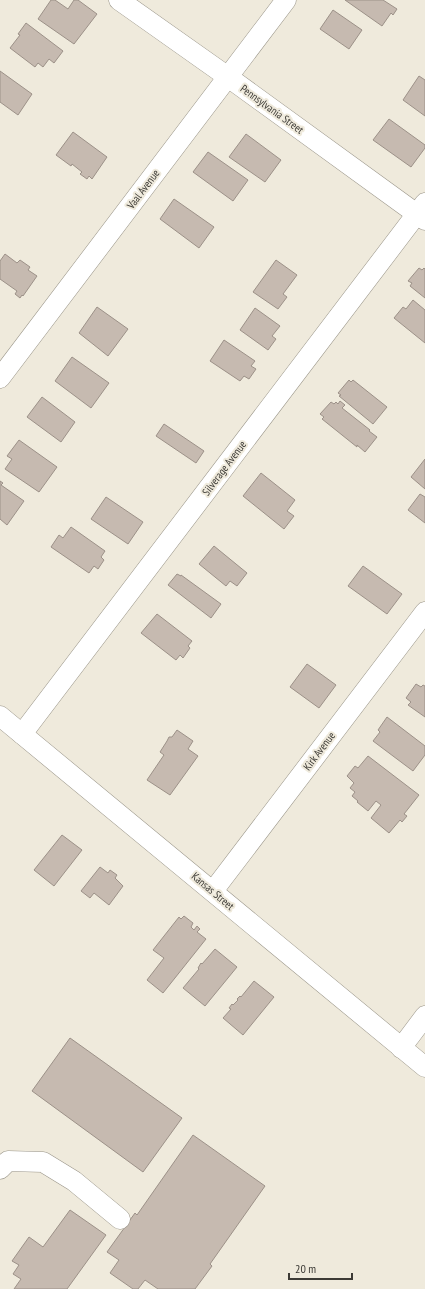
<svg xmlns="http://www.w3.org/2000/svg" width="425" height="1289" font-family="'PT Sans Narrow',sans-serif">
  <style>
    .building { fill: #c6bab0; stroke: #9c9188 }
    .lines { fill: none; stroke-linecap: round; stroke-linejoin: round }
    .minor-casing { stroke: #999488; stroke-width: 21 }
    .minor { stroke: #fff; stroke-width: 20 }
    .labels { text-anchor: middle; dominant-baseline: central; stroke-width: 4; stroke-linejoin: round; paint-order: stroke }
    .street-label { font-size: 11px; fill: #3c3a35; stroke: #efeadc }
  </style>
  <rect width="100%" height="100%" fill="#efeadc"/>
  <g class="building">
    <polygon points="51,0 55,0 68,9 74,0 78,0 97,14 74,44 38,19"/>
    <polygon points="345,0 383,0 397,9 393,15 391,13 382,26"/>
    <polygon points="333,10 362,30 349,49 320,29"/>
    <polygon points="26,23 63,51 54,63 49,59 43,67 38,63 35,67 10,48 20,35 18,34"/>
    <polygon points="0,71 32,94 18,115 0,102"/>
    <polygon points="419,76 425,80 425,116 403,100"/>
    <polygon points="389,119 425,145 425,148 411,167 373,140"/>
    <polygon points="73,132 107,157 92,179 89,176 87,179 80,174 82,172 72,164 71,166 56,155"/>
    <polygon points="246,134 281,160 265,182 229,157"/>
    <polygon points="208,152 248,180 233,201 193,172"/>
    <polygon points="174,199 214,227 199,248 160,219"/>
    <polygon points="5,254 17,263 20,260 30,267 28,270 37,276 23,296 22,295 20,298 15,294 17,291 0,279 0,261"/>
    <polygon points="276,260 297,275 283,294 287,297 278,309 253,292"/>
    <polygon points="419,268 422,270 424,268 425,269 425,298 410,286 412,283 408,281"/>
    <polygon points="413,300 425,310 425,343 394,318 403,307 406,309"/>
    <polygon points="97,307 128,329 108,356 79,333"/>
    <polygon points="255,308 280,326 272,336 276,339 268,350 240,330"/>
    <polygon points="224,340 255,361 251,366 256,369 249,379 244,376 240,381 210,361"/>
    <polygon points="72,357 109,383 91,408 55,381"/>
    <polygon points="349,380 351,382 353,380 387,407 373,424 339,396 341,395 338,393"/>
    <polygon points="42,397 75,422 61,442 27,417"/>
    <polygon points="340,401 345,405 342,408 370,430 369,431 377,437 365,452 357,445 357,447 322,419 324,417 320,414 331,402 334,404 336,402 338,404"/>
    <polygon points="164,424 204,451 196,463 156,436"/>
    <polygon points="19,440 57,467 39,492 5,469 12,459 7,456"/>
    <polygon points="425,459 425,489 411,477"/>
    <polygon points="261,473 295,500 287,511 294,516 284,529 243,496"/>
    <polygon points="0,481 3,483 1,485 24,501 7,525 0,519"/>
    <polygon points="420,494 425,497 425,523 408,510"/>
    <polygon points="106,497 143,522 128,544 91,519"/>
    <polygon points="71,527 105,551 101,557 104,560 98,569 94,566 89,573 51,547 59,535 63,538"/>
    <polygon points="214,546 247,573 237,586 230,581 226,586 199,564"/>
    <polygon points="363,566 402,594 387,614 348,586"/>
    <polygon points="177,574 181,576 181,575 221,604 211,618 168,585"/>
    <polygon points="157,614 192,641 188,646 190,648 183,658 180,655 176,660 141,633"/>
    <polygon points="307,664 336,685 319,708 290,687"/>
    <polygon points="416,684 421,687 423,685 425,686 425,717 408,705 411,702 406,698"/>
    <polygon points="387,717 425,746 425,755 413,771 373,741 380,732 378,730"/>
    <polygon points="177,730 193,741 188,749 198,756 170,795 147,780 164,755 160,752 167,741 169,737 172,737"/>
    <polygon points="368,756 419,795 404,814 407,816 402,822 400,820 389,833 371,818 381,805 376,801 368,811 357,802 358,801 352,796 355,792 350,788 354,783 347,776 355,766 358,768"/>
    <polygon points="62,835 82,850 54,886 34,870"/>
    <polygon points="100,867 108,873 110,870 117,875 115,878 123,886 109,905 94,893 90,898 81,891"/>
    <polygon points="184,916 193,923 191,927 194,930 197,926 200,929 197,932 206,939 163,993 147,980 164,958 153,950 179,917 181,919"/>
    <polygon points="215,949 237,967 205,1006 183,988 199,969 198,968 201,963 202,964"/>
    <polygon points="254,981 274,997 243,1035 223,1018 231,1009 229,1008 232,1004 233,1005 238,1000 237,999 240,996 241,997"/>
    <polygon points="70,1038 182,1118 143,1172 32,1091"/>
    <polygon points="193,1135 265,1186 210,1264 212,1266 195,1289 158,1289 145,1280 138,1289 133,1289 110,1273 119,1260 107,1252 135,1213 137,1215"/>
    <polygon points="70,1210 106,1235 67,1289 14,1289 21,1279 13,1274 19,1265 12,1261 29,1237 43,1247"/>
  </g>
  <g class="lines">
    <defs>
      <g id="minor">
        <polyline points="119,0 228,77 425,220"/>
        <polyline points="0,378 286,0"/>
        <polyline points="0,716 425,1067"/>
        <polyline points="22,734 425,203"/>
        <polyline points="213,891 425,612"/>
        <polyline points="401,1048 425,1016"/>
        <polyline points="0,1169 8,1161 43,1162 74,1181 120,1219"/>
      </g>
    </defs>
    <use href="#minor" class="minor-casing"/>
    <use href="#minor" class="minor"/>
  </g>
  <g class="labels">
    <g class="street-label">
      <text transform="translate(272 109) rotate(36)">Pennsylvania Street</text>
      <text transform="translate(143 189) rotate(-53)">Vaal Avenue</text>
      <text transform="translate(224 468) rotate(-53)">Silverage Avenue</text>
      <text transform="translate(319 751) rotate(-53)">Kirk Avenue</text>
      <text transform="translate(213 891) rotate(40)">Kansas Street</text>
    </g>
  </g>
  <path d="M289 1273v6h63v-6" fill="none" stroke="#3c3a35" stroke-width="2"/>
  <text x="295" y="1273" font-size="12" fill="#3c3a35" stroke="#efeadc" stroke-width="3" paint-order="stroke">20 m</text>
</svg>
